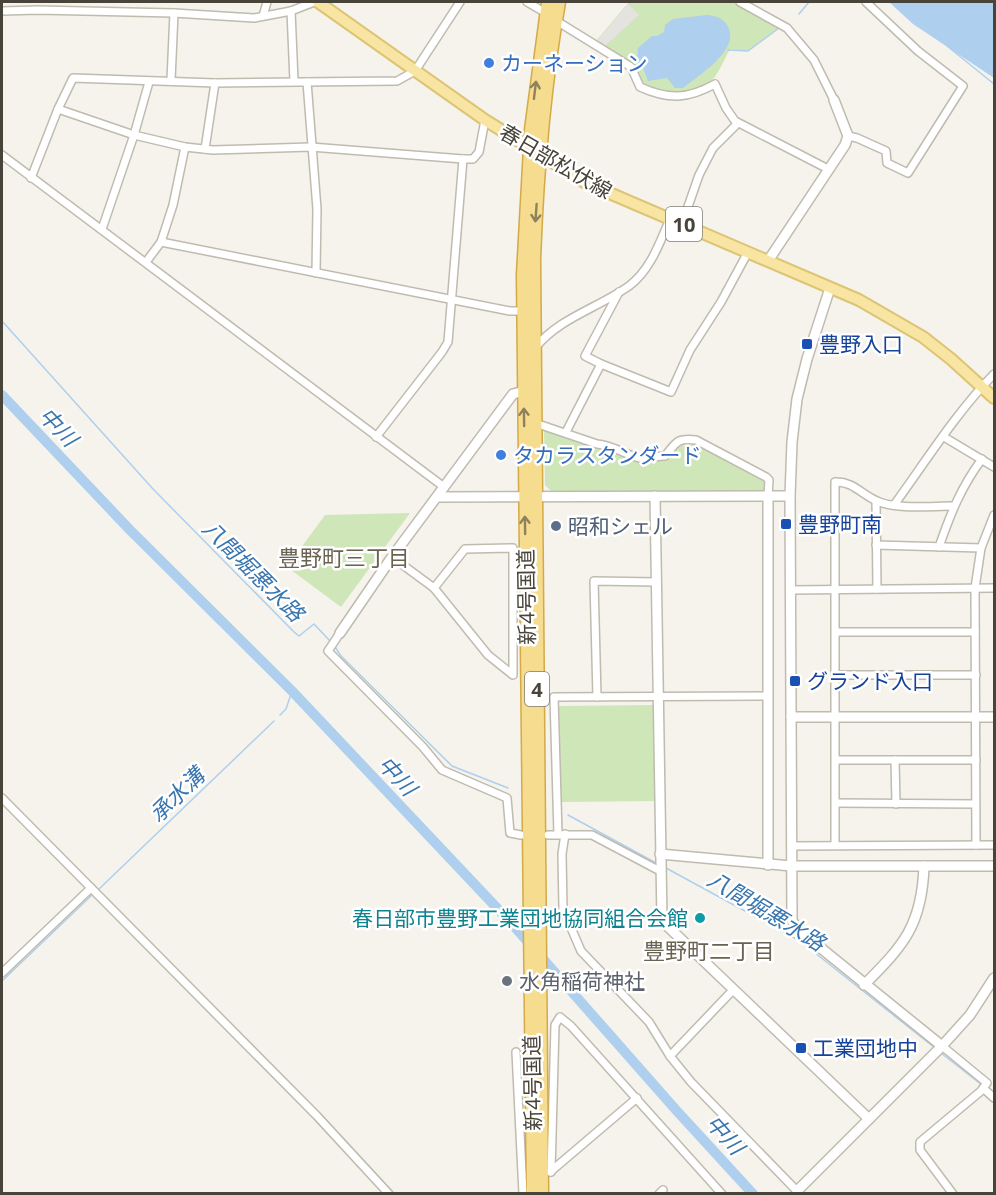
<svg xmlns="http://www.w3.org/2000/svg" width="996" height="1195" font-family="'Open Sans','Noto Sans JP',sans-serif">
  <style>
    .green { fill: #cfe6b8 }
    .parking { fill: #e4e3e0 }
    .water { fill: #aecfed }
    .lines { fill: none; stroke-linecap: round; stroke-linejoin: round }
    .stream { stroke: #aecfed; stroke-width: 1.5 }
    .river { stroke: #aecfed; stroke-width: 10 }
    .minor-casing { stroke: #c0bbaf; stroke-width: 10 }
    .tertiary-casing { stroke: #c0bbaf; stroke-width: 12 }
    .primary-casing { stroke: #ddc473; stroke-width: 14 }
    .trunk-casing { stroke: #d4a948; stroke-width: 15 }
    .minor { stroke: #fff; stroke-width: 7 }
    .tertiary { stroke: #fff; stroke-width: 9 }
    .primary { stroke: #f8e5a3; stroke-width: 10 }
    .trunk { stroke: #f6dc8e; stroke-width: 12 }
    .oneway { stroke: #8e815c }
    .shop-dot { fill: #3f7fe0; stroke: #fff; stroke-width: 2 }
    .transit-dot { fill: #1a4fb4; stroke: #fff; stroke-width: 2 }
    .service-dot { fill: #5c6f8a; stroke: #fff; stroke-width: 2 }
    .culture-dot { fill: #0f9aa8; stroke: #fff; stroke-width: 2 }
    .worship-dot { fill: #6b7280; stroke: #fff; stroke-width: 2 }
    .labels { text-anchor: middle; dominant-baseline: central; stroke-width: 5; stroke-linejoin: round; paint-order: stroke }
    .shield { fill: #fff; stroke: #807c75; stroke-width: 1.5 }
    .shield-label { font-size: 20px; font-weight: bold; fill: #49443a }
    .shop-label { font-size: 21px; fill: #366cbe; stroke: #fff; text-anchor: start }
    .street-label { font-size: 21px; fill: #49443a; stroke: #fff }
    .transit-label { font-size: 21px; fill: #164399; stroke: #fff; text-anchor: start }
    .service-label { font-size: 21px; fill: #4e5e75; stroke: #fff; text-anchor: start }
    .culture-label { font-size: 21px; fill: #0d838f; stroke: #fff; text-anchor: end }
    .worship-label { font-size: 21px; fill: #5b616d; stroke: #fff; text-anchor: start }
    .water-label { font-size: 22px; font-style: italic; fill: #3976af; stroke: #fff }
    .neighbourhood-label { font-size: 22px; fill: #6b6352; stroke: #fff }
  </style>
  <rect width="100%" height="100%" fill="#f5f3ec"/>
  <g class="green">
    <path d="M 629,2 L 737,2 L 781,26 L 748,51 L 730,49 C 725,58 720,70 714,78 C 702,92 657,99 644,85 C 639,81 638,73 637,68 L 596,41 Z"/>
    <path d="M 544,428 L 607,448 L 642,462 L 654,458 L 666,459 L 679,442 C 702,441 743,469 765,481 L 767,483 L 767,492 L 551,491 L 545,485 Z"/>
    <polygon points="410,513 341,607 287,567 325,515"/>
    <polygon points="654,705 655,801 560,802 559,706"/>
  </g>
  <polygon class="parking" points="628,4 639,15 605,46 597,41"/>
  <g class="water">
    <polygon points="889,2 993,2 994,78 913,24"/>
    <path d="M 707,15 C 718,16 725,19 729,29 C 738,51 698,76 683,88 L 675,88 L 667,78 L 648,81 L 642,65 L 637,62 L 638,48 L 652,36 L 657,36 L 664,32 L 665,25 L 673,19 Z"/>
  </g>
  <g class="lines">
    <g class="stream">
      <polyline points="799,14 809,2"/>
      <polyline points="947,46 994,84"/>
      <polyline points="728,50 748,51 779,28"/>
      <polyline points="2,321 153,489 294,632 299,636 314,624 330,641"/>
      <polyline points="335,647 341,656 452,766 508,788"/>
      <polyline points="280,715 286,709 292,691"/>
      <polyline points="2,802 83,885"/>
      <polyline points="568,815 656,863"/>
      <polyline points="666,868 800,941 935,1048"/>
      <polyline points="99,889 274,721"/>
      <polyline points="2,981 93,894"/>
      <polyline points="941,1053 982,1085"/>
    </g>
    <polyline class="river" points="2,395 130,530 292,691 513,925 676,1110 753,1194"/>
    <defs>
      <g id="minor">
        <polyline points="527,2 546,13"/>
        <polyline points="740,2 787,28 814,60 834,100"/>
        <polyline points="2,11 38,10 174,13 254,18 291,11 314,2"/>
        <polyline points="291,11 294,81"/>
        <polyline points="263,16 267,2"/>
        <path d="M 555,20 L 631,67 L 640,87 C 669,100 688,99 715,84 L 726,108 L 735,121 L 828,169"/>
        <polyline points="171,80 174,13"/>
        <polyline points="307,82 317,209 316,273"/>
        <polyline points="58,109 134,135 185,147 213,150 311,147 463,159 473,159 479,152 485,120"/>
        <polyline points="848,136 857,138 886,151 887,163 908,173 963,86 918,51 866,2"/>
        <polyline points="205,149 215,83"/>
        <polyline points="2,155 444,487"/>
        <polyline points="31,178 58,109 73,78 215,83 397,81 415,71 460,2"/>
        <polyline points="682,224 699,175 713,148 738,123"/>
        <polyline points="102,229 134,135 149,82"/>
        <polyline points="161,242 510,311 523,311"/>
        <polyline points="146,262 161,242 173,205 185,147"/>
        <polyline points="619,292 585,356 601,364 671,392 690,350 721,302 748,252"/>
        <path d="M 535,348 C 559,318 598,308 629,286 C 650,271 660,242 670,219"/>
        <path d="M 535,423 L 597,444 C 613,445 625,455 640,458 C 646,459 657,456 665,456 C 677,442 676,438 696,440 L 766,477 L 769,480 L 768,496"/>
        <polyline points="566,432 601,364"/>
        <polyline points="376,437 442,352 448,342 463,159"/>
        <polyline points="944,437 994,467"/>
        <polyline points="876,501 877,589"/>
        <path d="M 894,505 C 926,461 956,413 994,374"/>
        <polyline points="876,545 981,548"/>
        <path d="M 939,547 C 950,515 961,487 982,459"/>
        <polygon points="513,548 513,675 488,655 434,588 465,549"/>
        <polyline points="392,557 434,588"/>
        <polyline points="790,590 994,588"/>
        <polyline points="836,632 975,632"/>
        <polyline points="340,633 328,651 423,747 442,770 507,798 510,833 521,835"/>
        <polyline points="836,675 976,675"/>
        <polyline points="597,697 594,581 656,582"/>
        <polyline points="836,760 976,760"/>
        <polyline points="895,760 896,804"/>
        <polyline points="2,798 317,1116 389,1194"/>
        <polyline points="836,803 975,804"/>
        <polyline points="558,834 554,697 767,696"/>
        <polyline points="565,834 562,854 563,909 581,951 649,1022 670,1056 691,1082 797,1191"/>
        <polyline points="548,835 592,835 660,871"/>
        <path d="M 835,845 L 835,482 C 853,481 862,495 877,501 C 897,510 931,506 953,506"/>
        <polyline points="976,845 975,588 981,548 994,515"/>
        <polyline points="791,846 994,845"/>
        <polyline points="2,973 91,888"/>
        <polyline points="942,1046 987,1083 981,1091 920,1142 920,1150 953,1194"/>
        <polyline points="516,1052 523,1194"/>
        <polyline points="670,1056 733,990"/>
        <polyline points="983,1088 994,1098"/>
        <polyline points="550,1172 637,1098"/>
        <polyline points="551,1172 555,1025 560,1017 571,1026 722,1194"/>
        <polyline points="659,1194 663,1190"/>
      </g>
      <g id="tertiary">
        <polyline points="768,261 845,145 848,136 834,100"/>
        <polyline points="830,288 807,359 797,399 792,442 790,496 792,920 796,928 942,1046"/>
        <polyline points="655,496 662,921 869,1119"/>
        <polyline points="437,497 790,496"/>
        <polyline points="340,633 392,557 513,394 524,391"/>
        <polyline points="791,717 994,717"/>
        <polyline points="660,854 791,866 994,866"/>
        <polyline points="768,865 768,496"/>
        <path d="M 864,985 C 904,945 922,925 924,866"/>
        <polyline points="797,1191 942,1046 970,1015 994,978"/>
      </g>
      <polyline id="primary" points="318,2 485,120 586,183 859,300 923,337 951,359 994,398"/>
      <g id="trunk">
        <polyline points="533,1194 523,275 531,130 548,2"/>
        <path d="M 542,1194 L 534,260 C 537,174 544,87 559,2"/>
      </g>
    </defs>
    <use href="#minor" class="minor-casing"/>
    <use href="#tertiary" class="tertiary-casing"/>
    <use href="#primary" class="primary-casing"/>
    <use href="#trunk" class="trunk-casing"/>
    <use href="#minor" class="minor"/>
    <use href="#tertiary" class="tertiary"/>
    <use href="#primary" class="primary"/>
    <use href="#trunk" class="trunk"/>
  </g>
  <defs><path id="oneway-shaft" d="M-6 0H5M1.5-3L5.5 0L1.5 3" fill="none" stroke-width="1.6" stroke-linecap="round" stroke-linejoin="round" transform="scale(1.5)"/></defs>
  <g class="oneway">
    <use href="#oneway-shaft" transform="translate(535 90) rotate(-83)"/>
    <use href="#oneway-shaft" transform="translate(536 213) rotate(94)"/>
    <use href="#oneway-shaft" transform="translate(524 417) rotate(-91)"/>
    <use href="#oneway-shaft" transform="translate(525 525) rotate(-91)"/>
  </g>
  <g class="shop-dot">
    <circle cx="489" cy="63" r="6"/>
    <circle cx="501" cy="455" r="6"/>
  </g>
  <g class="transit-dot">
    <rect x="801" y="338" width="12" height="12" rx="3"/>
    <rect x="780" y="518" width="12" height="12" rx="3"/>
    <rect x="789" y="675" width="12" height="12" rx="3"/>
    <rect x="795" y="1042" width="12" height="12" rx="3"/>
  </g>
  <circle class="service-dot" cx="556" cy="526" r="6"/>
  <circle class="culture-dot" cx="700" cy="918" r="6"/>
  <circle class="worship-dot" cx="507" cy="981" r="6"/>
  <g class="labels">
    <g class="shield">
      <rect x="666" y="207" width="36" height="34" rx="4.5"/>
      <rect x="525" y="672" width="24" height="34" rx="4.5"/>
    </g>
    <g class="shield-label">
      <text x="684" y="224">10</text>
      <text x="537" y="689">4</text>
    </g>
    <g class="shop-label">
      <text x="501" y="63">カーネーション</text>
      <text x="513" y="455">タカラスタンダード</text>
    </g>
    <g class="street-label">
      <text transform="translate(556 161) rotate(30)">春日部松伏線</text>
      <text transform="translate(526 597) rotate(-91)">新4号国道</text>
      <text transform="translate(532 1083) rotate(-91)">新4号国道</text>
    </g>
    <g class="transit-label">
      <text x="819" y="344">豊野入口</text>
      <text x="798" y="524">豊野町南</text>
      <text x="807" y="681">グランド入口</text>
      <text x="813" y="1048">工業団地中</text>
    </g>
    <g class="service-label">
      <text x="568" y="526">昭和シェル</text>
    </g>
    <g class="culture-label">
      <text x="688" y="918">春日部市豊野工業団地協同組合会館</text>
    </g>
    <g class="worship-label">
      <text x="519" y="981">水角稲荷神社</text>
    </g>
    <g class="water-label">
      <text transform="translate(59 426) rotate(46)">中川</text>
      <text transform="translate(254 570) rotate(45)">八間堀悪水路</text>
      <text transform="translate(398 775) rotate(47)">中川</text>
      <text transform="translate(176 794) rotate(-44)">承水溝</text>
      <text transform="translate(767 910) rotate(31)">八間堀悪水路</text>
      <text transform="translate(726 1134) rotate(48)">中川</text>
    </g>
    <g class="neighbourhood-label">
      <text x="344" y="557">豊野町三丁目</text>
      <text x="709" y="950">豊野町二丁目</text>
    </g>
  </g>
  <rect width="996" height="1195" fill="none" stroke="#49443a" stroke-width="6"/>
</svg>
